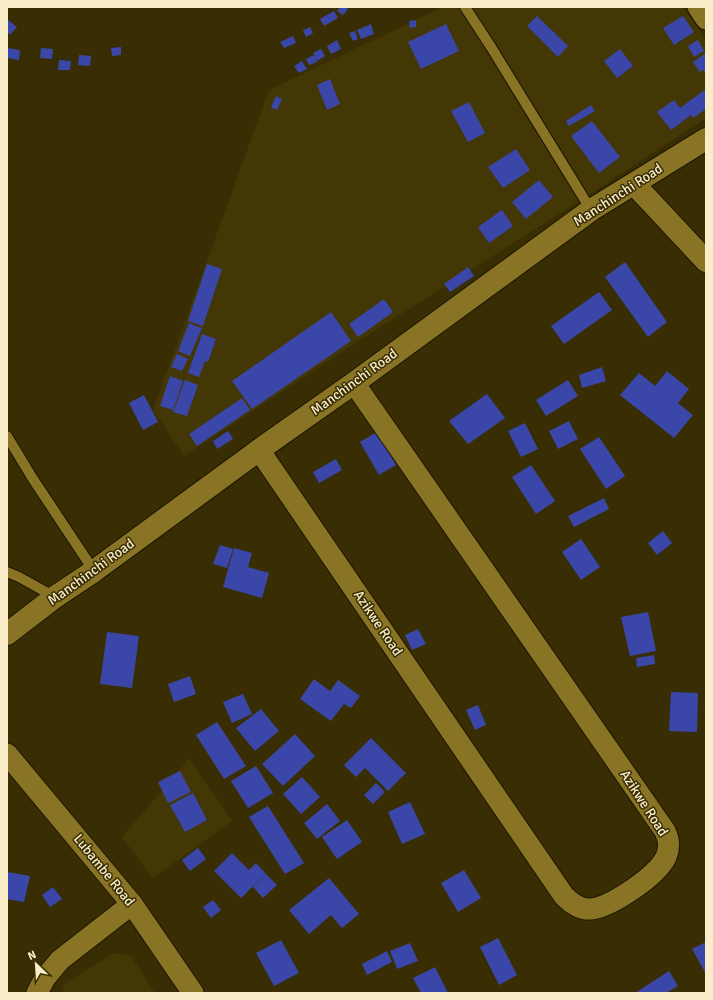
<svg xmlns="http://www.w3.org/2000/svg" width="713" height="1000" font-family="Signika,sans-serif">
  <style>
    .built { fill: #443706 }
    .building { fill: #3b47a8 }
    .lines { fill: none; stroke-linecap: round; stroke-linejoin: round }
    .lane-casing { stroke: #1d1601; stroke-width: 12 }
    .street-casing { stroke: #1d1601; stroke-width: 23 }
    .secondary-casing { stroke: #1d1601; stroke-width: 24 }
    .lane { stroke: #897325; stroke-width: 10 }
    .street { stroke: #897325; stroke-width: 21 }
    .secondary { stroke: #897325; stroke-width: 22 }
    .labels { text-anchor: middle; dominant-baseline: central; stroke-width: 3; stroke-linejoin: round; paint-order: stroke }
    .street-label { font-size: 14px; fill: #f8edc8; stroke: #392e03 }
  </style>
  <rect width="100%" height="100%" fill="#392e03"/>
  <g class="built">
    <polygon points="443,7 683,7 706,40 706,118 567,209 374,331 184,456 153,410 269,90"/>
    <polygon points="189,759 232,821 153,878 122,837"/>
    <polygon points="114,953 131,956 155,993 62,993 64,984"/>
  </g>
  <g class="building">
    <polygon points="340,7 345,7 348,9 343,15 337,11"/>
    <polygon points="334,11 338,18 324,26 320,19"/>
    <polygon points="537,16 568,46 558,57 527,26"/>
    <polygon points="683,16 694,32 674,45 663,28"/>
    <polygon points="8,20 17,27 10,35 7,32 7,21"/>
    <polygon points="416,20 416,27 410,28 409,21"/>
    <polygon points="371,24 374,34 361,39 357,30"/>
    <polygon points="446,24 459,51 421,69 408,42"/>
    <polygon points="310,27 313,33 306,37 303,30"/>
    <polygon points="355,31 358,39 353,41 349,33"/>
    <polygon points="293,36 296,43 284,48 280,42"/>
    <polygon points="337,40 341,49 331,54 327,46"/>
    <polygon points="698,40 704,51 694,57 688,46"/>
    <polygon points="121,47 121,55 112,56 111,48"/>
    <polygon points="8,48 20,50 19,60 7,58"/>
    <polygon points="41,48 53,49 52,59 40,58"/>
    <polygon points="321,49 325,56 317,61 313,53"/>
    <polygon points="620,49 633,66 617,78 604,61"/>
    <polygon points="706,53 706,74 703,70 700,72 693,62"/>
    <polygon points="79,55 91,56 90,66 78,65"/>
    <polygon points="314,55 317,62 309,65 306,59"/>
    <polygon points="59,60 71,61 70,70 58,70"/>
    <polygon points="302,61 307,69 299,73 294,66"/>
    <polygon points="330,79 340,104 327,110 317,85"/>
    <polygon points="706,89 706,109 693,118 691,115 671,130 657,112 674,100 680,108"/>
    <polygon points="276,96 282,99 277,110 271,107"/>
    <polygon points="469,102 485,133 468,142 451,111"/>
    <polygon points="591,105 595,111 569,126 566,121"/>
    <polygon points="592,121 620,157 599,173 571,136"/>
    <polygon points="516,149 530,170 503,188 488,167"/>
    <polygon points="539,180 553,197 526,219 512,202"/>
    <polygon points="502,210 513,226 489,243 478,227"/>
    <polygon points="625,262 667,322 648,337 605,277"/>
    <polygon points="207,264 222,269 203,326 188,321"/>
    <polygon points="468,267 474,276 450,292 444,284"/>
    <polygon points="599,292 612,310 564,344 551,326"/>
    <polygon points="384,299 393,312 358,337 349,324"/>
    <polygon points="331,312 351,341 252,409 232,381"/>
    <polygon points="189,323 202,328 190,356 178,351"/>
    <polygon points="202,334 216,339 208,362 205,361 199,377 188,373"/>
    <polygon points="177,354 188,359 182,371 171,367"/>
    <polygon points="602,367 606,381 582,388 579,375"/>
    <polygon points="667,371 689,389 678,403 693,415 674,438 620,395 639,373 655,386"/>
    <polygon points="170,376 183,381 173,410 160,406"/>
    <polygon points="185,380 198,385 187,416 173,412"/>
    <polygon points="568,380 578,396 546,416 536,400"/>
    <polygon points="487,394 505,418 468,444 449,421"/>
    <polygon points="144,395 158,422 143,430 129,403"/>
    <polygon points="242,398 250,410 197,446 189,434"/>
    <polygon points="569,421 578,439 558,449 549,431"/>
    <polygon points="525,423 538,449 521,457 508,431"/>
    <polygon points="228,431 233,439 217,449 213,441"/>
    <polygon points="377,432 396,465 379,475 360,442"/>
    <polygon points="599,437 625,476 606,489 580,449"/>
    <polygon points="336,459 342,470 319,483 313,472"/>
    <polygon points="531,465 555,501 536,514 512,477"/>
    <polygon points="604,498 609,509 574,527 568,516"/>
    <polygon points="663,531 672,543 657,555 648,543"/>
    <polygon points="581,539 600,567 581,580 562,552"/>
    <polygon points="220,545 233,549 227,568 213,564"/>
    <polygon points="234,548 252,553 248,567 269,573 262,598 223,587"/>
    <polygon points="648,612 656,651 630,656 621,617"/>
    <polygon points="418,629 426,644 412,650 405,635"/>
    <polygon points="107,632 139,636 132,688 100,684"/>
    <polygon points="654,655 655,664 637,667 636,658"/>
    <polygon points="190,676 196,694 174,702 168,684"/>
    <polygon points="314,679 330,691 338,680 360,696 351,708 344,704 331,721 300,699"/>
    <polygon points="671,692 698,693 697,732 669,731"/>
    <polygon points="243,694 252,714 232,723 223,702"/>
    <polygon points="478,705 486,725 475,730 466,710"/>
    <polygon points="261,709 279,731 255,751 236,728"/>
    <polygon points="217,722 246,766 224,779 196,735"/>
    <polygon points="295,734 315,756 283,786 262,764"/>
    <polygon points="371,738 406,773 388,791 365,768 356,777 344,765"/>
    <polygon points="256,766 273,793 248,808 231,781"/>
    <polygon points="180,771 191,792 168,803 158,782"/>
    <polygon points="302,777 320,797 301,814 283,794"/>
    <polygon points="376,783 385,792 373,804 364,795"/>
    <polygon points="193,793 207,820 185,832 170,805"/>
    <polygon points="410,802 425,834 402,844 388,812"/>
    <polygon points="327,804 340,821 317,839 304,823"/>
    <polygon points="268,806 304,863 285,874 249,817"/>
    <polygon points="347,820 362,842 337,859 322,837"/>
    <polygon points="198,848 206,859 190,871 182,860"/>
    <polygon points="232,853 249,870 256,863 266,874 241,898 214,871"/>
    <polygon points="464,870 481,898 458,912 441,883"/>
    <polygon points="7,872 30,876 24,902 7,899"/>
    <polygon points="266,874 277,885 263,898 253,887"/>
    <polygon points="329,878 359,914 342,928 331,915 309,934 289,910"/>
    <polygon points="53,887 62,899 50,907 42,895"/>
    <polygon points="213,900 221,910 211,918 203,907"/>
    <polygon points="498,938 517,975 499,985 480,947"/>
    <polygon points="281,940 299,973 274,986 256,953"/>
    <polygon points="706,942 706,974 692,949"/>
    <polygon points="410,943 418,961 397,969 390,951"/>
    <polygon points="387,951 392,962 367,975 362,964"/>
    <polygon points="435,967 448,993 421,993 413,978"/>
    <polygon points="669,971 678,986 666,993 635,993"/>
  </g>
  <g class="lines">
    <defs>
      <g id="lane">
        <polyline points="465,7 491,47 591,210"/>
        <polyline points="7,436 33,479 94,571"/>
        <polyline points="7,572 19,577 55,597"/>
      </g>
      <g id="street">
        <polyline points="698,7 706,19"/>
        <path d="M 259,450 L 564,896 C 571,903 580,910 591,909 C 611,907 657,876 666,857 C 670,848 669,839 665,831 L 354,383"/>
        <polyline points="7,754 132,904 193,993"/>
        <polyline points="37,993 45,978 60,960 132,904"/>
      </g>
      <g id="secondary">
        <polyline points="634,184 706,261"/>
        <polyline points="7,634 55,597 94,571 259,450 354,383 591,210 706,139"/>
      </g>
    </defs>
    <use href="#lane" class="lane-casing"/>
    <use href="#street" class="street-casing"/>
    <use href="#secondary" class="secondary-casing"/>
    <use href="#lane" class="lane"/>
    <use href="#street" class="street"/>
    <use href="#secondary" class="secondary"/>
  </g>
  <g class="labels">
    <g class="street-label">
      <text transform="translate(618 195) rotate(-33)">Manchinchi Road</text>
      <text transform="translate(354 382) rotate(-36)">Manchinchi Road</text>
      <text transform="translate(91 572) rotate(-36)">Manchinchi Road</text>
      <text transform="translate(378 623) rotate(56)">Azikwe Road</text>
      <text transform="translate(644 803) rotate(57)">Azikwe Road</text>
      <text transform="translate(104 870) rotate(51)">Lubambe Road</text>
    </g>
  </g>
  <rect width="713" height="1000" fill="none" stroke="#f8edc8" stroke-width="16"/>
  <g transform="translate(36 964) rotate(335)" stroke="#392e03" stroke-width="3" paint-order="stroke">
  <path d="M0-3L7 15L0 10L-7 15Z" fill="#f8edc8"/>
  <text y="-6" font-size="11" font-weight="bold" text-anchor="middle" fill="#f8edc8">N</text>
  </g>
</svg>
